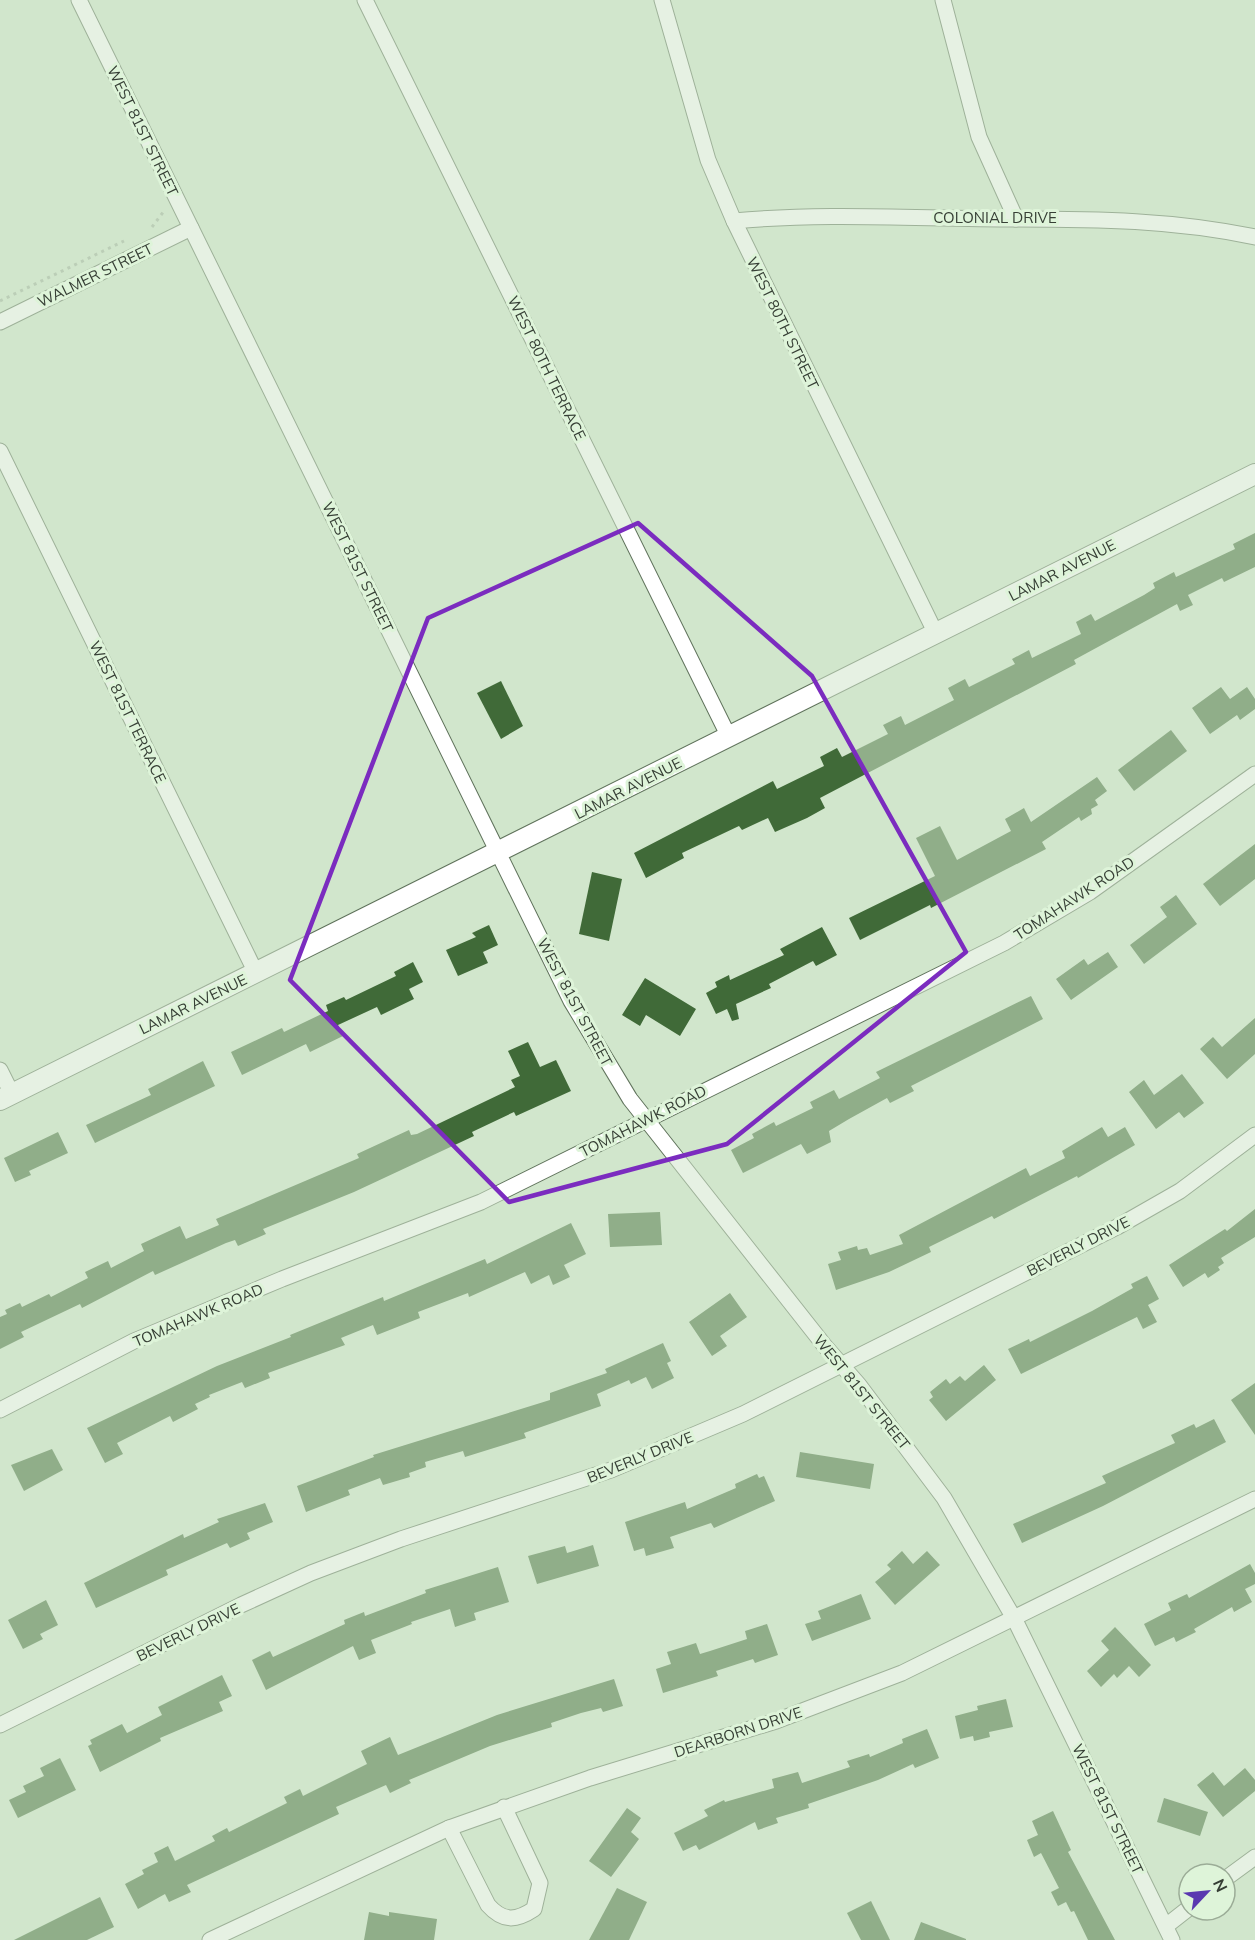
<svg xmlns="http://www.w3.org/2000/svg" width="1255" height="1940" font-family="Mulish,sans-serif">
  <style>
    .building { fill: #406a38 }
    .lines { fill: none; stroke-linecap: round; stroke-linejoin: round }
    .minor-casing { stroke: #60735c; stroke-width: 17 }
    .tertiary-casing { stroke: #60735c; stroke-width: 22 }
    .path { stroke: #a1b29d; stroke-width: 3; stroke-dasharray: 3 4.5; stroke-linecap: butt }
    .minor { stroke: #fff; stroke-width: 15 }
    .tertiary { stroke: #fff; stroke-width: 20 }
    .marked { fill: none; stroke: #7b2cbf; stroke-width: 4.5; stroke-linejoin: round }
    .labels { text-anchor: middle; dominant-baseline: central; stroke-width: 6; stroke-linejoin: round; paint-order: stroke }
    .street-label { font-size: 15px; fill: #363f35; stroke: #def4d9 }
  </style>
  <rect width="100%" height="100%" fill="#d1e6cc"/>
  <g class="building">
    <polygon points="1255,533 1255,567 1224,582 1222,578 1188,595 1193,605 1180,611 1177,604 1074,660 1076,664 820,798 825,808 807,818 775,832 768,818 742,830 739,826 682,853 684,858 646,878 634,853 773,781 777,789 824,766 820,757 837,748 842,757 888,734 883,725 901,716 905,725 954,700 948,688 965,679 969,687 1015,664 1012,659 1029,650 1032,658 1081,634 1076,622 1091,614 1095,621 1144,595 1155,588 1153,583 1174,572 1176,577 1235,549 1233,544"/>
    <polygon points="501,681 523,726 501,739 477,693"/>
    <polygon points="1221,687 1230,699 1247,687 1255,699 1255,709 1240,720 1237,715 1210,734 1192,708"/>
    <polygon points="1171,730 1187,751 1134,791 1118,770"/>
    <polygon points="1097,777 1107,791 1095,800 1098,805 1091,809 1092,814 1081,821 1079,817 1042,842 1046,849 931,908 930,905 860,940 849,918 935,876 916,838 940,826 957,860 1011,831 1005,819 1024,808 1031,822"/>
    <polygon points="1255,844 1255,879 1220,906 1203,884"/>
    <polygon points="592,872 622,879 609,941 579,934"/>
    <polygon points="1176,895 1197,924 1144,964 1130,945 1167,917 1160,907"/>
    <polygon points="489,925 498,945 483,952 488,963 458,976 446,950 476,937 472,933"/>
    <polygon points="822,927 837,955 816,966 813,961 769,984 771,988 736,1004 739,1019 732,1021 727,1009 716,1014 706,993 717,987 715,982 729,975 730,980 784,955 780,949"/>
    <polygon points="1108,952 1118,967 1071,1000 1056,979 1084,959 1088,965"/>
    <polygon points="413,962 423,982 409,989 414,999 381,1015 377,1007 338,1025 343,1036 310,1052 306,1044 242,1075 231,1052 282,1028 284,1032 328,1011 326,1005 344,997 346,1000 396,976 394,972"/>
    <polygon points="645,978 696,1009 680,1036 646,1015 640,1026 622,1015"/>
    <polygon points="1031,996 1043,1019 911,1086 914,1091 890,1103 887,1098 849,1119 829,1131 831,1142 807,1154 801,1144 743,1173 731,1150 754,1138 752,1134 774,1122 776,1126 813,1108 810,1102 834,1090 839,1099 880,1078 876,1072"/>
    <polygon points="1255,1018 1255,1054 1227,1079 1200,1049 1213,1037 1222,1047"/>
    <polygon points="528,1042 540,1067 556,1060 571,1091 516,1116 514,1112 472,1132 474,1136 354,1192 263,1229 266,1234 238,1246 235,1240 226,1243 155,1275 153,1271 82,1308 80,1304 21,1332 24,1337 0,1349 0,1317 7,1314 5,1310 20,1303 22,1307 49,1294 51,1297 88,1278 85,1272 108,1261 111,1268 144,1251 141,1244 180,1226 186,1239 219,1225 216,1219 359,1158 357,1154 409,1130 411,1135 417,1134 515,1087 511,1080 520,1076 508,1051"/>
    <polygon points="203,1061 215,1086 95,1143 86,1125 151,1095 148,1089"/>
    <polygon points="1182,1074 1204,1103 1184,1118 1179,1112 1156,1129 1129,1092 1144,1080 1154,1095"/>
    <polygon points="1102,1127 1108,1137 1125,1127 1135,1145 1078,1178 1077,1176 994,1219 992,1216 929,1247 931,1252 889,1272 836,1290 828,1264 841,1260 838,1252 857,1246 858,1250 867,1248 870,1255 903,1244 899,1235 1026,1168 1030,1176 1065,1158 1062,1151"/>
    <polygon points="58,1132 68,1153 29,1171 31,1175 15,1182 4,1158"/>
    <polygon points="1255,1209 1255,1237 1221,1258 1224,1263 1218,1267 1220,1270 1208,1278 1205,1273 1183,1287 1169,1265 1225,1229 1227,1231"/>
    <polygon points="660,1212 662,1245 610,1247 608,1214"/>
    <polygon points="571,1223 586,1254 564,1265 570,1277 553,1285 549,1275 531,1284 525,1272 469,1297 468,1293 418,1312 420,1318 377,1335 373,1325 341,1338 345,1345 268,1373 270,1378 245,1388 242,1382 209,1395 210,1397 195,1404 198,1409 173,1422 170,1416 117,1443 123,1454 105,1463 87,1428 217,1366 291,1337 290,1335 383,1297 384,1301 485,1259 487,1264"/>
    <polygon points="1147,1276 1159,1299 1148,1305 1157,1322 1143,1329 1137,1317 1021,1374 1008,1349 1029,1339 1030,1342 1092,1311 1133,1288 1131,1284"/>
    <polygon points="730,1293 747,1317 720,1336 727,1346 712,1356 689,1322"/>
    <polygon points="663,1343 671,1361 667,1363 674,1378 652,1389 646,1377 631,1384 629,1380 597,1394 601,1406 524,1433 526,1438 465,1457 463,1451 425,1462 426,1467 409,1473 410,1477 383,1485 380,1478 348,1490 350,1495 306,1512 297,1486 374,1457 373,1455 550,1400 550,1393 607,1373 605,1369"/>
    <polygon points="984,1365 996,1380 946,1421 929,1400 933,1397 930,1392 946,1379 950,1384 960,1376 965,1381"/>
    <polygon points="1255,1383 1255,1435 1231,1400"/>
    <polygon points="1214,1419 1226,1442 1103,1506 1022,1543 1013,1524 1106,1483 1102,1476 1175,1443 1171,1435 1194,1424 1196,1428"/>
    <polygon points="52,1449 63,1470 24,1491 11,1465"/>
    <polygon points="800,1452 874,1464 870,1489 796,1477"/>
    <polygon points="757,1474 759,1478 764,1476 775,1501 714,1528 711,1523 670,1537 674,1548 646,1556 644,1548 634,1551 625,1522 685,1502 687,1509 736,1488 735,1484"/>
    <polygon points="265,1503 273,1522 247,1533 250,1539 230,1548 227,1543 166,1570 168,1575 96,1608 84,1583 183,1534 184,1538 219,1522 217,1519"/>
    <polygon points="593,1545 599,1566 537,1584 528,1556 565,1546 567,1553"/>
    <polygon points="902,1551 913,1564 927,1551 940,1565 895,1605 875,1582 891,1569 887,1565"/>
    <polygon points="1250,1564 1255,1573 1255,1584 1245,1589 1252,1602 1234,1612 1232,1607 1194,1629 1196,1632 1176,1642 1174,1637 1155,1646 1144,1624 1171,1610 1168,1603 1187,1594 1189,1598"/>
    <polygon points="498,1567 509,1602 474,1613 476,1620 455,1627 450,1609 411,1622 412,1624 371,1640 376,1653 359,1660 353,1646 266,1690 252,1660 270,1651 273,1657 345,1624 344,1620 364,1612 365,1616 426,1593 425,1590"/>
    <polygon points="861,1594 871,1619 812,1641 805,1624 821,1619 818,1611"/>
    <polygon points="46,1600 58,1625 40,1634 43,1639 23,1649 8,1620"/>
    <polygon points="767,1624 778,1655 755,1663 753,1659 716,1671 718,1676 663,1693 656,1669 671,1664 667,1652 696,1643 700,1654 710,1651 747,1639 745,1631"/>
    <polygon points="1115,1627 1151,1665 1139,1677 1129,1666 1117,1678 1114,1674 1101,1687 1087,1671 1109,1650 1101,1641"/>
    <polygon points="222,1675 232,1696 219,1702 223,1711 160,1738 161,1741 100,1772 88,1746 92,1744 90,1740 122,1724 127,1733 162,1715 158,1707"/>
    <polygon points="614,1679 623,1706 603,1712 601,1708 581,1713 551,1723 552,1727 490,1746 409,1780 411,1783 390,1793 386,1785 336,1807 339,1814 187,1885 191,1892 169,1902 165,1894 138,1909 125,1884 144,1874 142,1870 158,1862 154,1853 168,1846 175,1861 215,1841 212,1836 227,1828 229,1832 287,1803 284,1797 300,1789 303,1796 367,1764 361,1751 390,1737 398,1755 497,1715"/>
    <polygon points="1006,1699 1013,1727 989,1732 990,1737 974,1741 973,1736 960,1739 955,1716 978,1710 977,1706"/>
    <polygon points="927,1729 939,1758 915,1768 913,1764 878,1780 808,1804 809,1808 776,1818 778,1823 758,1830 755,1822 699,1850 696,1845 683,1851 674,1833 708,1816 704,1810 724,1800 725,1802 774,1788 772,1779 798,1772 802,1783 850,1767 847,1761 869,1754 870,1757 903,1743 902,1739"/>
    <polygon points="60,1758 76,1790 18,1818 9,1800 26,1792 23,1786 44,1776 40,1768"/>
    <polygon points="1245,1768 1255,1780 1255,1791 1223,1817 1197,1785 1213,1772 1224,1786"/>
    <polygon points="1164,1798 1208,1812 1200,1836 1157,1822"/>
    <polygon points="627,1808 641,1818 631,1832 639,1839 611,1877 589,1861"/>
    <polygon points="1053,1811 1071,1850 1068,1852 1115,1940 1088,1940 1074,1911 1071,1912 1066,1902 1058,1906 1051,1892 1059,1888 1041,1853 1034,1857 1027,1840 1038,1835 1032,1821"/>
    <polygon points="617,1888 647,1902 629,1940 589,1940"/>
    <polygon points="100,1897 114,1927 87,1940 14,1940"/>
    <polygon points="871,1901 890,1940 861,1940 847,1913"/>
    <polygon points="369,1912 389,1916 389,1912 437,1919 434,1940 364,1940"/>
    <polygon points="921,1922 966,1939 966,1940 914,1940"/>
  </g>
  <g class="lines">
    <defs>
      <g id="minor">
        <polyline points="79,0 571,1001 630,1099 824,1345 859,1385 944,1498 1015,1620 1172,1940"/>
        <polyline points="365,0 729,737"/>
        <polyline points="662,0 708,160 734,221 936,634"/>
        <polyline points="943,0 979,137 1016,219"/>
        <path d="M 734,221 C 828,212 921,219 1016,219 C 1096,219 1175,220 1255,237"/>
        <polyline points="0,322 191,228"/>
        <polyline points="0,451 256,973"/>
        <polyline points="0,1070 12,1094"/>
        <polyline points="0,1410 134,1341 282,1279 481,1202 1004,943 1090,892 1255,774"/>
        <polyline points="0,1725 241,1605 311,1573 401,1539 611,1470 743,1414 1117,1227 1180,1191 1255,1135"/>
        <path d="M 449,1828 L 488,1905 C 503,1922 516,1921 534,1909 L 540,1883 L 504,1807"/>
        <polyline points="1225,1879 1255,1857"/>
        <polyline points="1166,1926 1189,1908"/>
        <polyline points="210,1940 449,1828 590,1778 776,1721 902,1673 1255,1499"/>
      </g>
      <polyline id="tertiary" points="0,1100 1255,474"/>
    </defs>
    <use href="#minor" class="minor-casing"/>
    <use href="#tertiary" class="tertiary-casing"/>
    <g class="path">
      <polyline points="152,227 164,211"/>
      <polyline points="0,301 124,241"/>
    </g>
    <use href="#minor" class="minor"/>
    <use href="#tertiary" class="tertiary"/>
  </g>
  <path d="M0 0H1255V1940H0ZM 638,523 L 812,676 L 966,952 L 727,1144 L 509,1202 L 290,980 L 428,618 Z" fill="#d1e6cc" fill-opacity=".55" fill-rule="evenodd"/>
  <path class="marked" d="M 638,523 L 812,676 L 966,952 L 727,1144 L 509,1202 L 290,980 L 428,618 Z"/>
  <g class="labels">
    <g class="street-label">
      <text transform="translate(143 131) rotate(64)">WEST 81ST STREET</text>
      <text x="995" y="217">COLONIAL DRIVE</text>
      <text transform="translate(95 275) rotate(-26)">WALMER STREET</text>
      <text transform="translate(783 323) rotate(64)">WEST 80TH STREET</text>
      <text transform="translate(547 368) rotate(64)">WEST 80TH TERRACE</text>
      <text transform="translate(358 567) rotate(64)">WEST 81ST STREET</text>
      <text transform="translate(1062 570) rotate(-27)">LAMAR AVENUE</text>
      <text transform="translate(128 712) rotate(64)">WEST 81ST TERRACE</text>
      <text transform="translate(628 788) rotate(-27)">LAMAR AVENUE</text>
      <text transform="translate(1074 898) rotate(-33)">TOMAHAWK ROAD</text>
      <text transform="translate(575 1002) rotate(62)">WEST 81ST STREET</text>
      <text transform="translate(193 1004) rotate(-26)">LAMAR AVENUE</text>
      <text transform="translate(643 1121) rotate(-27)">TOMAHAWK ROAD</text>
      <text transform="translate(1078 1246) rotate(-27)">BEVERLY DRIVE</text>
      <text transform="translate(198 1315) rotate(-23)">TOMAHAWK ROAD</text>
      <text transform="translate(862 1392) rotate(51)">WEST 81ST STREET</text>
      <text transform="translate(640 1457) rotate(-22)">BEVERLY DRIVE</text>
      <text transform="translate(188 1632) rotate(-26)">BEVERLY DRIVE</text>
      <text transform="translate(738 1732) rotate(-18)">DEARBORN DRIVE</text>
      <text transform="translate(1108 1809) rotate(64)">WEST 81ST STREET</text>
    </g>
  </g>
  <g transform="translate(1207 1892) rotate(64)"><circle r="28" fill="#def4d9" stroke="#9bac97" stroke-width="1.5"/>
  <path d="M0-4.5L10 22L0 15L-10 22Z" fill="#5a38b0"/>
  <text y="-9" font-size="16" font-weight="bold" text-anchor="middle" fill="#363f35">N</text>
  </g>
</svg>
